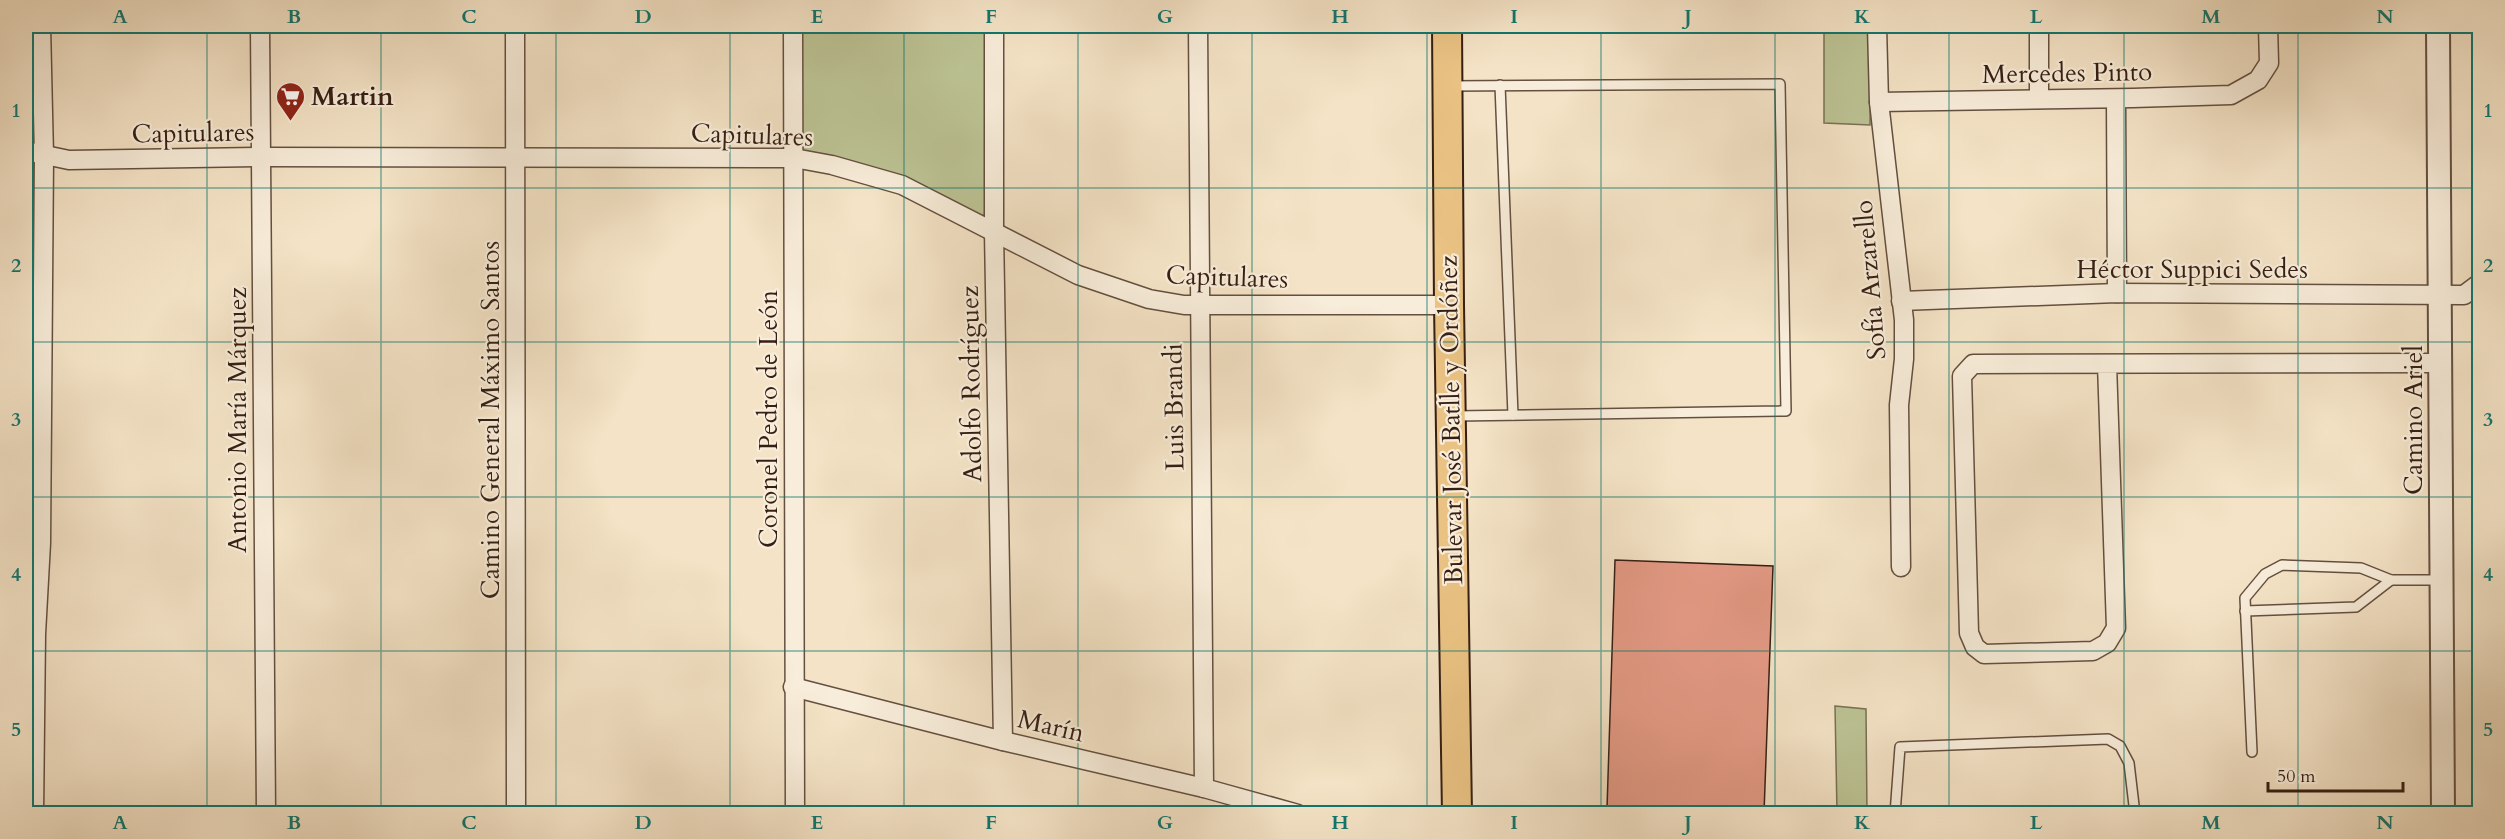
<svg xmlns="http://www.w3.org/2000/svg" width="2505" height="839" font-family="Cardo,serif">
  <style>
    .green { fill: #bcc394; stroke: #787054; stroke-width: 1.5 }
    .building { fill: #e39984; stroke: #351e13; stroke-width: 1.5 }
    .lines { fill: none; stroke-linecap: round; stroke-linejoin: round }
    .service-casing { stroke: #654f40; stroke-width: 12 }
    .minor-casing { stroke: #654f40; stroke-width: 21 }
    .tertiary-casing { stroke: #654f40; stroke-width: 26 }
    .primary-casing { stroke: #351e13; stroke-width: 32 }
    .service { stroke: #f8edda; stroke-width: 9 }
    .minor { stroke: #f8edda; stroke-width: 18 }
    .tertiary { stroke: #f8edda; stroke-width: 22 }
    .primary { stroke: #eac283; stroke-width: 28 }
    .grid { fill: none; stroke: #0f766e; stroke-width: 1.5; stroke-opacity: 0.55 }
    .labels { text-anchor: middle; dominant-baseline: central; stroke-width: 4.5; stroke-linejoin: round; paint-order: stroke }
    .street-label { font-size: 26px; fill: #351e13; stroke: #f8edda }
    .poi-label { font-size: 26px; font-weight: bold; fill: #351e13; stroke: #f8edda; text-anchor: start }
    .neatline { fill: none; stroke: #0f766e; stroke-width: 2 }
    .grid-label { font-size: 20px; text-anchor: middle; font-weight: bold; fill: #0f766e }
  </style>
  <rect width="100%" height="100%" fill="#f4e3c6"/>
  <filter id="stains"><feTurbulence type="fractalNoise" baseFrequency=".00333" numOctaves="4"/><feColorMatrix values="0 0 0 0 .2 0 0 0 0 .09 0 0 0 0 .02 0 0 0 .5 -.17"/></filter>
  <radialGradient id="worn" r=".72"><stop offset=".6" stop-color="#630" stop-opacity="0"/><stop offset="1" stop-color="#630" stop-opacity=".3"/></radialGradient>
  <g class="green">
    <polygon points="800,26 986,26 986,213 981,217 803,152 801,147"/>
    <polygon points="1824,26 1871,26 1870,125 1824,123"/>
    <polygon points="1835,706 1866,709 1867,813 1837,813"/>
  </g>
  <polygon class="building" points="1615,560 1773,566 1764,813 1607,808"/>
  <g class="lines">
    <defs>
      <g id="service">
        <polyline points="1500,85 1513,415"/>
        <polyline points="1450,86 1780,84 1786,411 1455,416"/>
        <polyline points="2245,611 2356,607 2391,580"/>
        <polyline points="2252,752 2245,598 2265,574 2282,565 2361,568 2391,580 2442,580"/>
        <polyline points="1895,814 1900,747 2108,739 2120,746 2129,763 2135,814"/>
      </g>
      <g id="minor">
        <polyline points="260,26 266,814"/>
        <polyline points="515,26 516,814"/>
        <polyline points="793,26 795,814"/>
        <polyline points="994,26 994,232 1003,741"/>
        <polyline points="1198,26 1204,788"/>
        <polyline points="1877,26 1879,102 1904,320 1904,359 1899,405 1901,567"/>
        <polyline points="2039,26 2039,99"/>
        <polyline points="2116,99 2117,293"/>
        <polyline points="1879,102 2133,98 2231,95 2258,80 2269,63 2268,26"/>
        <polyline points="26,151 69,160 260,157 794,158 832,165 902,185 1078,275 1149,299 1184,305 1449,305"/>
        <polyline points="1901,301 2117,293 2464,295 2480,283"/>
        <polyline points="2107,364 2116,628 2107,643 2093,651 1984,654 1975,647 1969,633 1962,376 1973,364 2441,363"/>
        <polyline points="793,687 1003,741 1204,788 1298,814"/>
        <polyline points="34,814 36,634 41,543 44,156 41,26"/>
      </g>
      <polyline id="tertiary" points="2438,26 2443,814"/>
      <polyline id="primary" points="1447,26 1449,305 1457,814"/>
    </defs>
    <use href="#service" class="service-casing"/>
    <use href="#minor" class="minor-casing"/>
    <use href="#tertiary" class="tertiary-casing"/>
    <use href="#primary" class="primary-casing"/>
    <use href="#service" class="service"/>
    <use href="#minor" class="minor"/>
    <use href="#tertiary" class="tertiary"/>
    <use href="#primary" class="primary"/>
  </g>
  <path class="grid" d="M 207,26 L 207,814M 381,26 L 381,814M 556,26 L 556,814M 730,26 L 730,814M 904,26 L 904,814M 1078,26 L 1078,814M 1252,26 L 1252,814M 1427,26 L 1427,814M 1601,26 L 1601,814M 1775,26 L 1775,814M 1949,26 L 1949,814M 2124,26 L 2124,814M 2298,26 L 2298,814M 26,188 L 2480,188M 26,342 L 2480,342M 26,497 L 2480,497M 26,651 L 2480,651"/>
  <defs>
    <symbol id="supermarket-pin" viewBox="-11 -11 22 30"><path d="M0 17L-7.5 6A9.5 9.5 0 1 1 7.5 6Z" fill="#8f2418" stroke="#f8edda"/><path d="M-6-5.5h2.5l.6 2H6L4.5 2H-2.5L-4.4-4H-6ZM-1.5 3.2a1.3 1.3 0 1 0 .1 0ZM3 3.2a1.3 1.3 0 1 0 .1 0Z" fill="#fff"/></symbol>
  </defs>
  <g fill-rule="evenodd">
    <use href="#supermarket-pin" x="274" y="80" width="33" height="45"/>
  </g>
  <g class="labels">
    <g class="street-label">
      <text transform="translate(2067 73) rotate(-1)">Mercedes Pinto</text>
      <text transform="translate(193 133) rotate(-1)">Capitulares</text>
      <text transform="translate(752 135) rotate(2)">Capitulares</text>
      <text x="2192" y="269">Héctor Suppici Sedes</text>
      <text transform="translate(1227 277) rotate(2)">Capitulares</text>
      <text transform="translate(1870 280) rotate(-95)">Sofía Arzarello</text>
      <text transform="translate(971 384) rotate(-91)">Adolfo Rodríguez</text>
      <text transform="translate(1174 407) rotate(-91)">Luis Brandi</text>
      <text transform="translate(768 419) rotate(-90)">Coronel Pedro de León</text>
      <text transform="translate(237 420) rotate(-90)">Antonio María Márquez</text>
      <text transform="translate(490 420) rotate(-90)">Camino General Máximo Santos</text>
      <text transform="translate(1451 420) rotate(-91)">Bulevar José Batlle y Ordóñez</text>
      <text transform="translate(2413 420) rotate(-90)">Camino Ariel</text>
      <text transform="translate(1051 726) rotate(13)">Marín</text>
    </g>
    <g class="poi-label">
      <text x="311" y="96">Martin</text>
    </g>
  </g>
  <rect width="2505" height="839" fill="none" stroke="#f4e3c6" stroke-width="66"/>
  <path d="M2268 782v9h135v-9" fill="none" stroke="#351e13" stroke-width="3"/>
  <text x="2277" y="782" font-size="18" fill="#351e13" stroke="#f8edda" stroke-width="4.5" paint-order="stroke">50 m</text>
  <rect x="33" y="33" width="2439" height="773" class="neatline"/>
  <g class="grid-label">
    <text x="120" y="23">A</text>
    <text x="294" y="23">B</text>
    <text x="469" y="23">C</text>
    <text x="643" y="23">D</text>
    <text x="817" y="23">E</text>
    <text x="991" y="23">F</text>
    <text x="1165" y="23">G</text>
    <text x="1340" y="23">H</text>
    <text x="1514" y="23">I</text>
    <text x="1688" y="23">J</text>
    <text x="1862" y="23">K</text>
    <text x="2036" y="23">L</text>
    <text x="2211" y="23">M</text>
    <text x="2385" y="23">N</text>
    <text x="16" y="117">1</text>
    <text x="2488" y="117">1</text>
    <text x="16" y="272">2</text>
    <text x="2488" y="272">2</text>
    <text x="16" y="426">3</text>
    <text x="2488" y="426">3</text>
    <text x="16" y="581">4</text>
    <text x="2488" y="581">4</text>
    <text x="16" y="736">5</text>
    <text x="2488" y="736">5</text>
    <text x="120" y="829">A</text>
    <text x="294" y="829">B</text>
    <text x="469" y="829">C</text>
    <text x="643" y="829">D</text>
    <text x="817" y="829">E</text>
    <text x="991" y="829">F</text>
    <text x="1165" y="829">G</text>
    <text x="1340" y="829">H</text>
    <text x="1514" y="829">I</text>
    <text x="1688" y="829">J</text>
    <text x="1862" y="829">K</text>
    <text x="2036" y="829">L</text>
    <text x="2211" y="829">M</text>
    <text x="2385" y="829">N</text>
  </g>
  <rect width="100%" height="100%" filter="url(#stains)"/>
  <rect width="100%" height="100%" fill="url(#worn)"/>
</svg>
